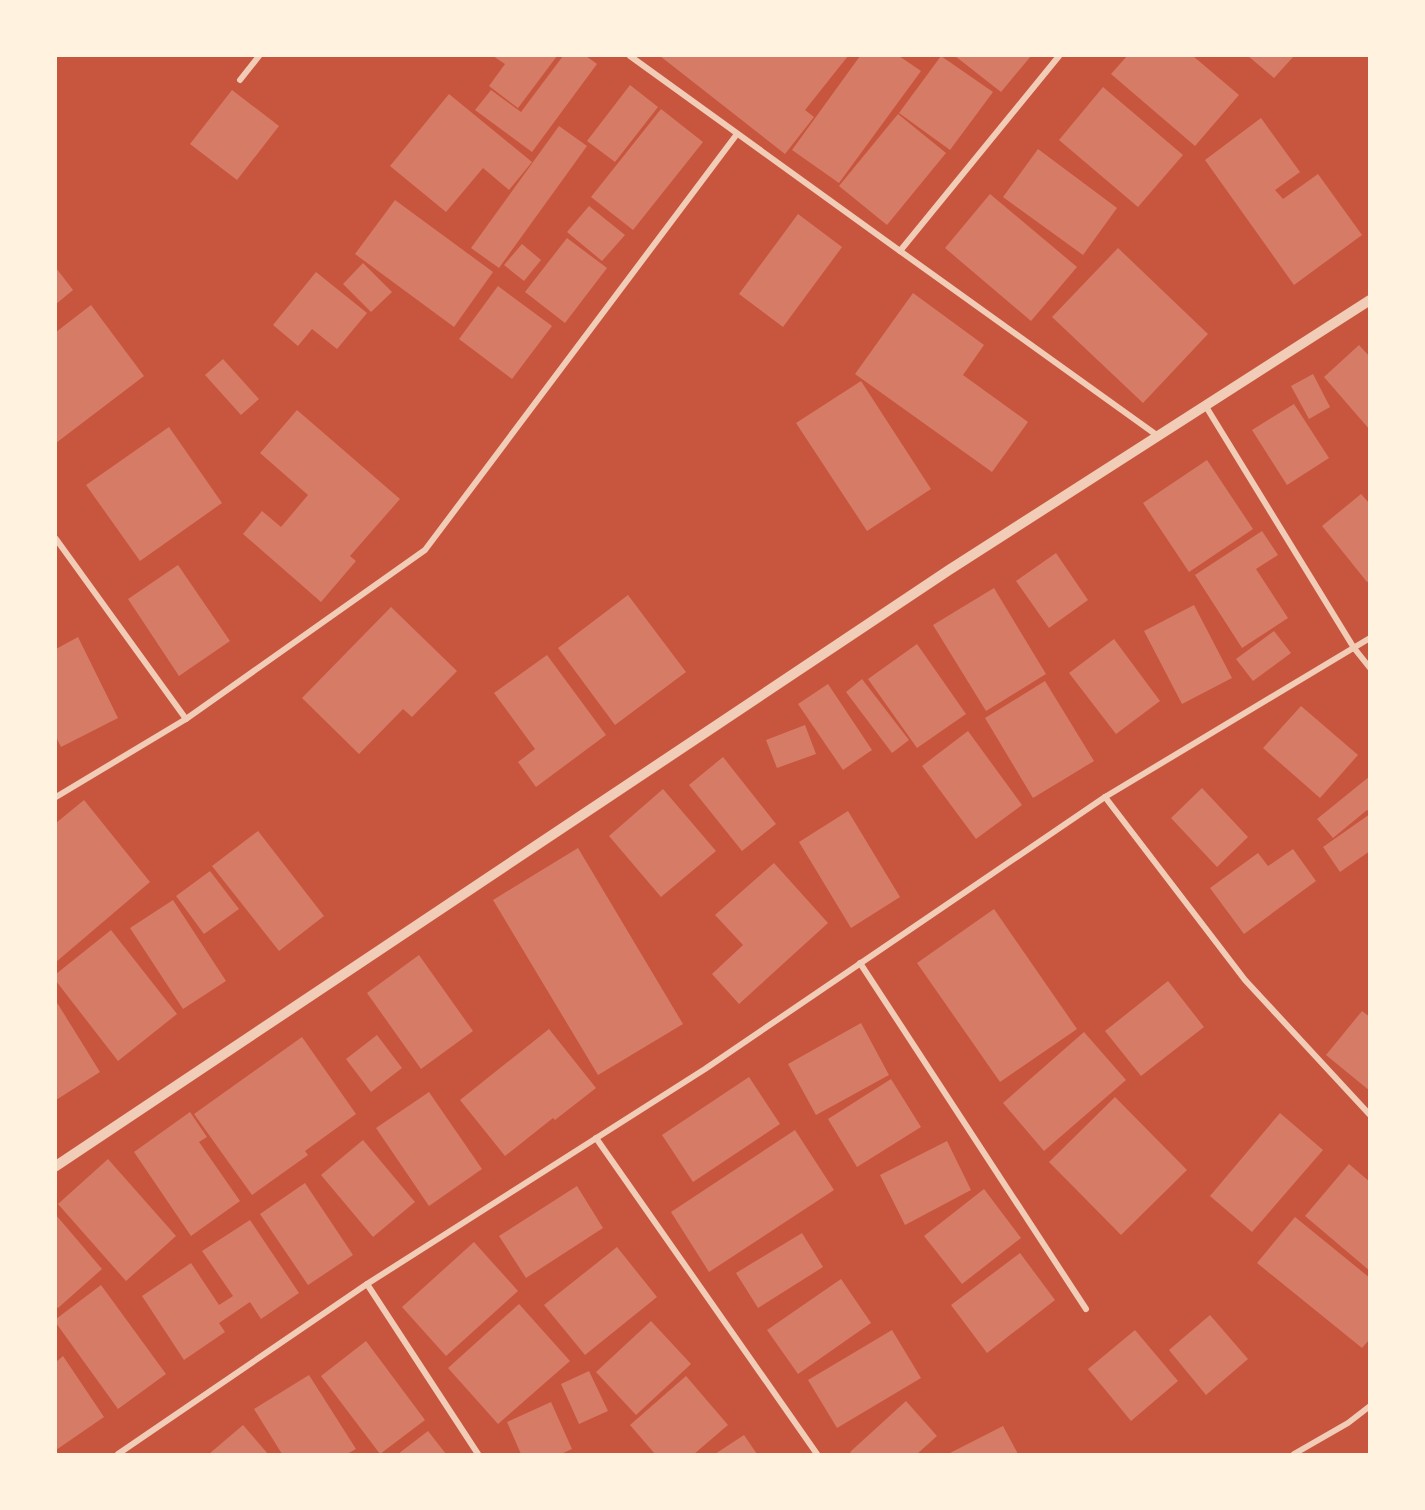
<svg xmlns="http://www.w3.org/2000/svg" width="1425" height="1510" font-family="'Noto Sans',sans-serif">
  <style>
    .building { fill: #d67c66 }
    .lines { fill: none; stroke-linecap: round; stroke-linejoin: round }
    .minor { stroke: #f1ccb7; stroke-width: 6 }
    .tertiary { stroke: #f1ccb7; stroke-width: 10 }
  </style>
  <rect width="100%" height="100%" fill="#c8553d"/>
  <g class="building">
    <polygon points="493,56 557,56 518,108 489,86 505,64"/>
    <polygon points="563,56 586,56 597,64 532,152 475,110 491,90 521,112"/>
    <polygon points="660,56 848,56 805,110 814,117 785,154"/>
    <polygon points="860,56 899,56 921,71 839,183 792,150"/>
    <polygon points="941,56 993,92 950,150 899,113"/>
    <polygon points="955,56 1031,56 1001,92"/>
    <polygon points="1127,56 1193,56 1239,95 1195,146 1111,74"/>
    <polygon points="1248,56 1294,56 1274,78"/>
    <polygon points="630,85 658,107 615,162 587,141"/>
    <polygon points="1103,87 1183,155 1138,207 1059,140"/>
    <polygon points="232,90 279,126 237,180 190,144"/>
    <polygon points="449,94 532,162 509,190 483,168 446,212 390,166"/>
    <polygon points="661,109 703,142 633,230 591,197"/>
    <polygon points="898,114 946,153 887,225 839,186"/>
    <polygon points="1261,118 1300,172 1275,190 1283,199 1318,174 1362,235 1294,285 1205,160"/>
    <polygon points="559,126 587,146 499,268 471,248"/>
    <polygon points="1038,149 1117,208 1083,255 1003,197"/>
    <polygon points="990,194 1077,267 1031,321 945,248"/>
    <polygon points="395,200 493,272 454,327 355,254"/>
    <polygon points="589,206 625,235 602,261 567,232"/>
    <polygon points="798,214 842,247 783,327 739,294"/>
    <polygon points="567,238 607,268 565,323 525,292"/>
    <polygon points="522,244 541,260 524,281 504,265"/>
    <polygon points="1118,248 1208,334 1143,403 1052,317"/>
    <polygon points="363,263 392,292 371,312 343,284"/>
    <polygon points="56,268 73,290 56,304"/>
    <polygon points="316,272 367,313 337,349 312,329 298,346 273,325"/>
    <polygon points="498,286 552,326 512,379 459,339"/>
    <polygon points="913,293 984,345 963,375 1028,422 992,472 855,374"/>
    <polygon points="91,305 144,376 56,443 56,332"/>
    <polygon points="1359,345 1370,357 1370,430 1324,377"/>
    <polygon points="223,359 259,399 241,415 205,375"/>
    <polygon points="1313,374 1330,407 1309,419 1291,386"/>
    <polygon points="861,381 931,489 867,531 796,423"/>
    <polygon points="1294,404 1329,458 1287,485 1252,430"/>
    <polygon points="297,410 400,499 350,556 356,561 321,602 243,534 262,511 281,527 308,495 260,453"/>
    <polygon points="169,427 222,503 140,561 86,485"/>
    <polygon points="1207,460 1253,529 1189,572 1143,503"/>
    <polygon points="1361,494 1370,504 1370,580 1367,582 1322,526"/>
    <polygon points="1262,531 1278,555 1256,569 1288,618 1242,648 1195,575"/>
    <polygon points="1056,553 1088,600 1049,628 1016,581"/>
    <polygon points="178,565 230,641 179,676 128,599"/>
    <polygon points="994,588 1046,674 986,711 933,625"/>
    <polygon points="628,595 686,672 615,725 558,648"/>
    <polygon points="1194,605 1232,678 1182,704 1144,631"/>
    <polygon points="391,607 457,671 412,717 403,709 359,754 302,698"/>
    <polygon points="1274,631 1291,653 1253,681 1236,659"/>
    <polygon points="78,637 118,718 61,747 56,737 56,649"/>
    <polygon points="1114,639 1160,701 1116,734 1069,673"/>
    <polygon points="917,644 966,714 917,748 868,679"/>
    <polygon points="547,655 606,735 536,787 518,762 535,749 494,693"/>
    <polygon points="862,679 909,740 892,753 846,692"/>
    <polygon points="1045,681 1094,761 1033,798 985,718"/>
    <polygon points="828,684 872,750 843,770 798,704"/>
    <polygon points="1301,706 1358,755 1320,798 1263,748"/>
    <polygon points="805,725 816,754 777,768 766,740"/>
    <polygon points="968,731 1022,805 976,839 922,766"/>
    <polygon points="723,757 776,824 742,851 689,785"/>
    <polygon points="1370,776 1370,812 1367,810 1333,838 1317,819"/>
    <polygon points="1202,788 1248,837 1217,867 1171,818"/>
    <polygon points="663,789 716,851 661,897 609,836"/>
    <polygon points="84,800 150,882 56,962 56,823"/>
    <polygon points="848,811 900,897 851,928 799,842"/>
    <polygon points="1370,814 1370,851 1340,872 1323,847"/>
    <polygon points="258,831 324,916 279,951 212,866"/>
    <polygon points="578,848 683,1024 598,1075 493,900"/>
    <polygon points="1293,849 1316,881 1244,934 1210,888 1258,853 1268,866"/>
    <polygon points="774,863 828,923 739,1004 712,974 743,945 715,915"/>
    <polygon points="210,871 239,909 204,934 176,896"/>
    <polygon points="173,900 226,981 183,1009 130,928"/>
    <polygon points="994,909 1077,1029 1000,1082 917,963"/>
    <polygon points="111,930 177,1014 118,1061 56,981 56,974"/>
    <polygon points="419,955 473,1031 421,1069 367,993"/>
    <polygon points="1168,981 1204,1027 1141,1076 1105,1031"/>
    <polygon points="56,1001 100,1072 56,1100"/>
    <polygon points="1362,1011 1370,1017 1370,1091 1326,1055"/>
    <polygon points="861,1023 889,1075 816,1115 788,1064"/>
    <polygon points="549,1029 596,1088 555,1120 553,1118 505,1156 460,1100"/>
    <polygon points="1084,1032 1126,1080 1044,1151 1003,1103"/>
    <polygon points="377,1035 402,1068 371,1092 346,1059"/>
    <polygon points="302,1037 356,1114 305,1151 308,1155 252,1195 194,1114"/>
    <polygon points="749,1077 780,1124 693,1182 662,1135"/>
    <polygon points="891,1079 921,1127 857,1167 828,1119"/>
    <polygon points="429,1092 482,1169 429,1206 376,1128"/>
    <polygon points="1115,1097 1187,1170 1121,1235 1049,1162"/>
    <polygon points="190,1112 207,1137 199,1142 240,1201 191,1236 134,1152"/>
    <polygon points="1280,1113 1323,1150 1252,1232 1210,1196"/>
    <polygon points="795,1130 834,1190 709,1272 671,1212"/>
    <polygon points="363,1140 415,1202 373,1237 321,1175"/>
    <polygon points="947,1141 971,1190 905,1225 880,1175"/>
    <polygon points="108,1159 176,1236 126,1281 58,1204"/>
    <polygon points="1349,1164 1370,1182 1370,1271 1305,1216"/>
    <polygon points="305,1183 353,1255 308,1285 260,1214"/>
    <polygon points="577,1186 603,1228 526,1278 499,1236"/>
    <polygon points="984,1189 1021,1238 962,1284 924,1236"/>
    <polygon points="56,1215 102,1269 58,1308 56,1306"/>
    <polygon points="1295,1217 1370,1278 1370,1339 1362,1348 1257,1263"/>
    <polygon points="250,1220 299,1293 261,1319 250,1302 219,1323 225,1332 184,1360 142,1296 191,1263 219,1305 233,1296 202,1251"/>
    <polygon points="802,1233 823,1267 758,1308 736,1273"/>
    <polygon points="474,1242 518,1291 446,1356 402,1307"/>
    <polygon points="617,1247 657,1297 585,1355 544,1305"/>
    <polygon points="1020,1253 1055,1300 987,1353 951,1305"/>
    <polygon points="841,1279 871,1323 798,1374 767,1330"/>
    <polygon points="101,1285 166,1374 118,1409 56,1323 56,1319"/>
    <polygon points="519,1304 570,1361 498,1424 448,1368"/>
    <polygon points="1210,1315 1248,1359 1206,1395 1169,1350"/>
    <polygon points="651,1321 691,1364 636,1415 596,1372"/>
    <polygon points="892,1330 921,1378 837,1428 808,1380"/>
    <polygon points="1135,1330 1178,1381 1131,1421 1088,1369"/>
    <polygon points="366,1341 425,1420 380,1454 321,1376"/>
    <polygon points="63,1356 104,1417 56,1450 56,1362"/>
    <polygon points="589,1371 608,1411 579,1424 561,1384"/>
    <polygon points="309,1375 356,1449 347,1454 282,1454 254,1409"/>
    <polygon points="686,1376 728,1425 694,1454 655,1454 630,1425"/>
    <polygon points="906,1401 937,1436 917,1454 852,1454 850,1452"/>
    <polygon points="551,1402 572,1449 561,1454 521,1454 507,1422"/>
    <polygon points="243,1425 268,1454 209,1454"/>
    <polygon points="1003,1426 1018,1454 948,1454"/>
    <polygon points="428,1431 446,1454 398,1454"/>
    <polygon points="744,1435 757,1454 715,1454"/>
  </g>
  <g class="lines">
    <g class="minor">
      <polyline points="630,56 900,251"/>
      <polyline points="1059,56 900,251 1158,436"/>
      <polyline points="240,80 259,56"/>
      <polyline points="1205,405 1354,648 1370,668"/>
      <polyline points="56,539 186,719"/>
      <polyline points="56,797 186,719 425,550 737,134"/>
      <polyline points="1105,797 1245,980 1370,1115"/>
      <polyline points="860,963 1086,1309"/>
      <polyline points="596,1138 817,1454"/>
      <polyline points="367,1284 478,1454"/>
      <polyline points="118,1454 367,1284 705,1069 1105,797 1370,638"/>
      <polyline points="1294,1454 1348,1423 1370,1406"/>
    </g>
    <polyline class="tertiary" points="56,1166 949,570 1370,300"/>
  </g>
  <rect width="1425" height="1510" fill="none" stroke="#fff3e0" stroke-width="114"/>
</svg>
